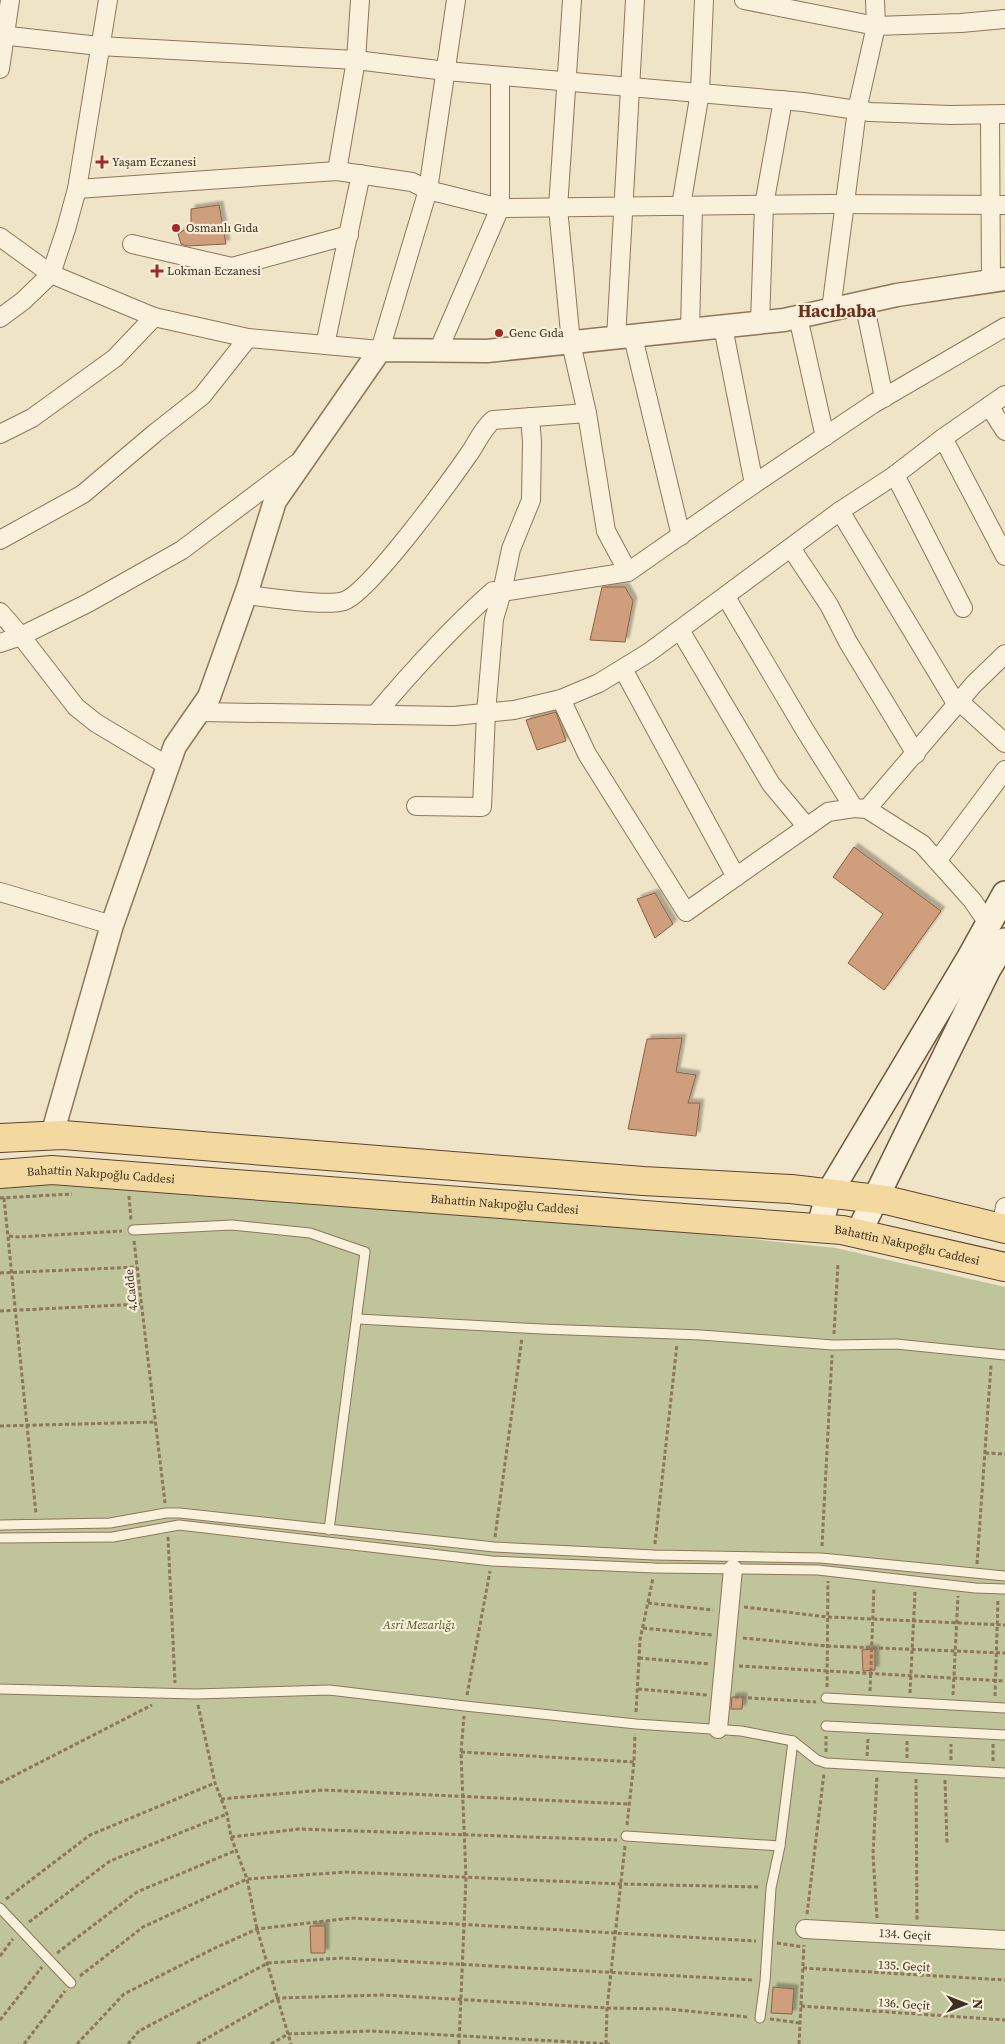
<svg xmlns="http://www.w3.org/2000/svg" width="1005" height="2044" font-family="'Source Serif 4',serif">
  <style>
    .cemetery { fill: #bfc49a }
    .building { fill: #cf9f7d; stroke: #8d5f41; filter: url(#shadow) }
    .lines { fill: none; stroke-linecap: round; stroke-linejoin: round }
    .service-casing { stroke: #8d765c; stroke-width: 11 }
    .minor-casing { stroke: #8d765c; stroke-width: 20 }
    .tertiary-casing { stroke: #8d765c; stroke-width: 25 }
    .secondary-casing { stroke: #6f573f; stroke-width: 28 }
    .primary-casing { stroke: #5b4430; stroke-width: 30 }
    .path { stroke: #8d765c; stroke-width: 3; stroke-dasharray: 4 2.5; stroke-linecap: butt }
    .service { stroke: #faf1dc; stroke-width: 9 }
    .minor { stroke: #faf1dc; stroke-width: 18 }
    .tertiary { stroke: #faf1dc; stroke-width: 22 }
    .secondary { stroke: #faf1dc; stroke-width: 25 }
    .primary { stroke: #f3d9a0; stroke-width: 28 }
    .poi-dot { fill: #9e2a2b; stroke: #f7eed8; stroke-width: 2 }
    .labels { text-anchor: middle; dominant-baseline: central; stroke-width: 4.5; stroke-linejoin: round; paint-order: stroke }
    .poi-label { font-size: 12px; fill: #3d2e20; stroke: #f7eed8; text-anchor: start }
    .street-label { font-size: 12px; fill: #3d2e20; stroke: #f7eed8 }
    .park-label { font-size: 12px; font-style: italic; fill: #4d5a26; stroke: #f7eed8 }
    .district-label { font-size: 18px; font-weight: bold; fill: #6b2e1e; stroke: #f7eed8 }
  </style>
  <defs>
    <filter id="shadow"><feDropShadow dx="4" dy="-4" stdDeviation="1" flood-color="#0004"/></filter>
  </defs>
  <rect width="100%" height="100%" fill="#f0e4c8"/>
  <polygon class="cemetery" points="0,1180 450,1207 836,1248 1005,1287 1005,2044 0,2044"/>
  <g class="building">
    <polygon points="219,205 226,244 187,246 181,244 178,234 191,226 191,209"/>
    <polygon points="602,587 625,587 633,601 625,642 590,640"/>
    <polygon points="556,712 566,741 537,750 526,720"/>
    <polygon points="854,847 941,911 884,990 848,963 883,914 833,877"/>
    <polygon points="655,893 673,924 655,938 637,899"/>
    <polygon points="682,1038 676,1072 696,1075 688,1103 700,1103 696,1136 628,1129 647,1039"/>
    <polygon points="875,1649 875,1670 863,1671 862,1650"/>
    <polygon points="732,1697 743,1697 742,1709 731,1709"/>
    <polygon points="310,1926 325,1926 325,1953 311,1953"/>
    <polygon points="773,1987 794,1989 792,2014 771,2013"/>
  </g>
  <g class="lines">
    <defs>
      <g id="service">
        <polyline points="133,1230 232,1225 310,1233 365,1252 329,1530"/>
        <polyline points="358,1319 542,1329 701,1335 833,1345 896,1344 1005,1355"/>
        <polyline points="0,1525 110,1523 166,1513 180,1513 494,1547 654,1555 821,1558 1005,1576"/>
        <polyline points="0,1538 113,1537 179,1525 492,1561 655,1568 818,1570 975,1588 1005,1589"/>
        <polyline points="0,1689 195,1694 329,1690 465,1706 636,1724 741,1731 793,1741 817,1760 826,1763 1005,1773"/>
        <polyline points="826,1698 1005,1708"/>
        <polyline points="826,1726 1005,1735"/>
        <polyline points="626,1836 780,1846"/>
        <polyline points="0,1908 71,1983"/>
        <polyline points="760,2018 765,1981 771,1888 780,1846 793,1741"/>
      </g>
      <g id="minor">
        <polyline points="572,0 558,208 571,343 587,413 606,531 628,572"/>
        <polyline points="744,0 876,26 961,23 1005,19"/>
        <polyline points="0,35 99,46 356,60 446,71 803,102 870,112 951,115 1005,114"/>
        <polyline points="0,69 10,0"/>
        <polyline points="990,115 991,281"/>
        <polyline points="337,171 356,60 360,0"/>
        <polyline points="77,189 337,171 412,182 428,190 500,208 833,204 1005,205"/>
        <polyline points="681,206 700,92 704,0"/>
        <polyline points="0,237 51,274 154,317 248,338 380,350 428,190 456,0"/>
        <polyline points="132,244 232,267 349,235"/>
        <polyline points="864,302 884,398"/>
        <polyline points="831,310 857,110 876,26 875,0"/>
        <polyline points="798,317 825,437"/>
        <polyline points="0,318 23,301 51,274 66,229 77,189 108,0"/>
        <polyline points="760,323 764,205 783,100"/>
        <polyline points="723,327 754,484"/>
        <polyline points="690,330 693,206"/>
        <polyline points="633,337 681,536"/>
        <polyline points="616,338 635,0"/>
        <polyline points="325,345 361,174"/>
        <polyline points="438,351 500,208 500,76"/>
        <polyline points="989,406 1005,431"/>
        <polyline points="0,434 32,418 115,358 154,317"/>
        <polyline points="943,438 1005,556"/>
        <polyline points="895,475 963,608"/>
        <polyline points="840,511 957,705"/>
        <polyline points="0,540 83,494 155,433 202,396 248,338"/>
        <polyline points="791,548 829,605 848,642 916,754"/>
        <path d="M 246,595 C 268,597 326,607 344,601 C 369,593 451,480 469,454 C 477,443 482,429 493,420 L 587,413"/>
        <polyline points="726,597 806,732 854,808 867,809 974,684 1005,654"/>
        <polyline points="0,612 21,636 76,707 96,723 168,766"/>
        <polyline points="680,630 771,784 807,827"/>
        <polyline points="0,643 21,636 88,603 182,550 296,464"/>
        <polyline points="623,669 736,877"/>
        <polyline points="561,699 587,754 686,912 828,812 854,808"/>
        <polyline points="960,702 1005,743"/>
        <polyline points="199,712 454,716 514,710 561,699 599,683 648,653 840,511 895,475 943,438 1005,395"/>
        <path d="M 375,715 C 412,671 450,629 493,591 L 502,592 L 511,549 L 531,500 L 532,442 L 530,417"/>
        <polyline points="416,806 482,807 486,713 494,619 502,592 628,572 754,484 873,404 1005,327"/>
        <polyline points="867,809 922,844 972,900 988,923"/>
        <polyline points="937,861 1005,770"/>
        <polyline points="0,892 112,925"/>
        <polyline points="1001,1228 1005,1207"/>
        <polyline points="718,1729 733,1569"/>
        <path id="s1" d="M 805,1929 L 1005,1940"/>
      </g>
      <polyline id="tertiary" points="52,1135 112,925 175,746 209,697 248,588 275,501 380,350 487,351 784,320 897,295 1005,279"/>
      <g id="secondary">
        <polyline points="819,1229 829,1193 969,959 1005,894"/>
        <polyline points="858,1234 988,969 1005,941"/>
      </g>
      <g id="primary">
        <polyline points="0,1138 63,1135 643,1181 791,1189 886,1200 1005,1229"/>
        <path id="s2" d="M 0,1174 L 52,1170 L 842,1230 L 1005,1267"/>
      </g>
    </defs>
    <use href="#service" class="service-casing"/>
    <use href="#minor" class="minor-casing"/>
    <use href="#tertiary" class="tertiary-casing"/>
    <use href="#secondary" class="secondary-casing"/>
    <use href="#primary" class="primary-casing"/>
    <g class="path">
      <polyline points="129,1196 131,1220"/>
      <polyline points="0,1198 72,1194"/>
      <polyline points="4,1198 36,1514"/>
      <polyline points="9,1236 19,1237 122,1231"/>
      <polyline points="134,1241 165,1503"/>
      <polyline points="0,1273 137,1267"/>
      <polyline points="0,1311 141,1304"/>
      <polyline points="834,1334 838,1263"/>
      <polyline points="0,1426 155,1422"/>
      <polyline points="985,1453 1005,1454"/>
      <polyline points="168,1537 175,1683"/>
      <polyline points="495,1537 522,1338"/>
      <polyline points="655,1544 677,1344"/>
      <polyline points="822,1546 832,1355"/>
      <polyline points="977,1564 991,1365"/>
      <polyline points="648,1603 713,1610"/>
      <polyline points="744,1607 828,1617 1005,1625"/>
      <polyline points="643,1628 712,1635"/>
      <polyline points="743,1638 827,1646 1005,1653"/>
      <polyline points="639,1658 710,1664"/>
      <polyline points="739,1666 1005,1681"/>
      <polyline points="827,1687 828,1581"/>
      <polyline points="638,1689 707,1695"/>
      <polyline points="870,1691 874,1587"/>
      <polyline points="910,1693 915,1592"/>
      <polyline points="467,1695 490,1571"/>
      <polyline points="953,1695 958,1596"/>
      <polyline points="995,1696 998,1599"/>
      <polyline points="735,1697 816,1702"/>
      <polyline points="198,1705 215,1783 227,1814 231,1837 247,1879 257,1929 291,2044"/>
      <polyline points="636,1712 640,1640 653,1578"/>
      <polyline points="461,1752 634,1762"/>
      <polyline points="826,1752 826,1736"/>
      <polyline points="867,1756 868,1739"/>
      <polyline points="907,1758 907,1741"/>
      <polyline points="951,1760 951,1744"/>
      <polyline points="993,1761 993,1744"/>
      <polyline points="916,1779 917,1920"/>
      <polyline points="945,1780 947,1844"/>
      <polyline points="0,1783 152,1705"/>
      <polyline points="221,1799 323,1790 629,1804"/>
      <polyline points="627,1825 634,1762 635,1734"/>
      <polyline points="231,1837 299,1829 617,1840"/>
      <polyline points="6,1899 90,1835 215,1783"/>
      <polyline points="807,1914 824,1773"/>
      <polyline points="877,1918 873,1855 877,1776"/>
      <polyline points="29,1922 110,1861 227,1814"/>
      <polyline points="777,1943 803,1947"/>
      <polyline points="57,1953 137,1892 237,1850"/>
      <polyline points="0,1956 13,1939"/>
      <polyline points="803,1968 1005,1980"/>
      <polyline points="80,1976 143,1927 247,1879 346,1872 621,1884 760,1887"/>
      <polyline points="801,2006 1005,2020"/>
      <polyline points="770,2019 800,2023"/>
      <polyline points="0,2020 42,1967"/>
      <polyline points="24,2044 65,1991"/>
      <polyline points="77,2044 124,1994 215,1948 257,1929 351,1918 756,1941"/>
      <polyline points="128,2044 139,2031 268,1963 342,1958 754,1980"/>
      <polyline points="197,2044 278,1998 383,1995 607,2008 668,2009 748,2017"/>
      <polyline points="271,2044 288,2034 371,2031 610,2044"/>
      <polyline points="459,2044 466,1878 461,1752 464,1716"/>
      <polyline points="606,2044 607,2008 625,1846"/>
      <polyline points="799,2044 804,1945"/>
    </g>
    <use href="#service" class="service"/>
    <use href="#minor" class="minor"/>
    <use href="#tertiary" class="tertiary"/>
    <use href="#secondary" class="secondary"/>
    <use href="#primary" class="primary"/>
  </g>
  <g class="poi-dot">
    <path d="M99.5 154.5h5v5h5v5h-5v5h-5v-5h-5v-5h5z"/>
    <circle cx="176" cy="228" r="5"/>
    <path d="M154.5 263.5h5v5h5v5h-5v5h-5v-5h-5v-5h5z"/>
    <circle cx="499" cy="333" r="5"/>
  </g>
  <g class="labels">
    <g class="poi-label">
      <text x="112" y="162">Yaşam Eczanesi</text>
      <text x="186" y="228">Osmanlı Gıda</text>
      <text x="167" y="271">Lokman Eczanesi</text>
      <text x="509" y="333">Genc Gıda</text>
    </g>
    <g class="street-label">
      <text stroke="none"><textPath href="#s2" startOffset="101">Bahattin Nakıpoğlu Caddesi</textPath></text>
      <text stroke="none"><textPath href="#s2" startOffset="506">Bahattin Nakıpoğlu Caddesi</textPath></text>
      <text stroke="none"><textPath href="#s2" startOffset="911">Bahattin Nakıpoğlu Caddesi</textPath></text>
      <text transform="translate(131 1290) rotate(-96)">4.Cadde</text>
      <text stroke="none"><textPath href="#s1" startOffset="100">134. Geçit</textPath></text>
      <text transform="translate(904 1966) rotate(3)">135. Geçit</text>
      <text transform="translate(904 2004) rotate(4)">136. Geçit</text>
    </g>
    <g class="park-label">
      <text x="419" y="1625">Asri Mezarlığı</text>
    </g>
    <g class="district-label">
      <text x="837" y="310">Hacıbaba</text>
    </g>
  </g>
  <g transform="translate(965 2004) rotate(90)" stroke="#f7eed8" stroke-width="4" paint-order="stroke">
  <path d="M0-4L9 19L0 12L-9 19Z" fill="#3d2e20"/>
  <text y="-8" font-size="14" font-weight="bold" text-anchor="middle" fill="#3d2e20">N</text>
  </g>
</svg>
